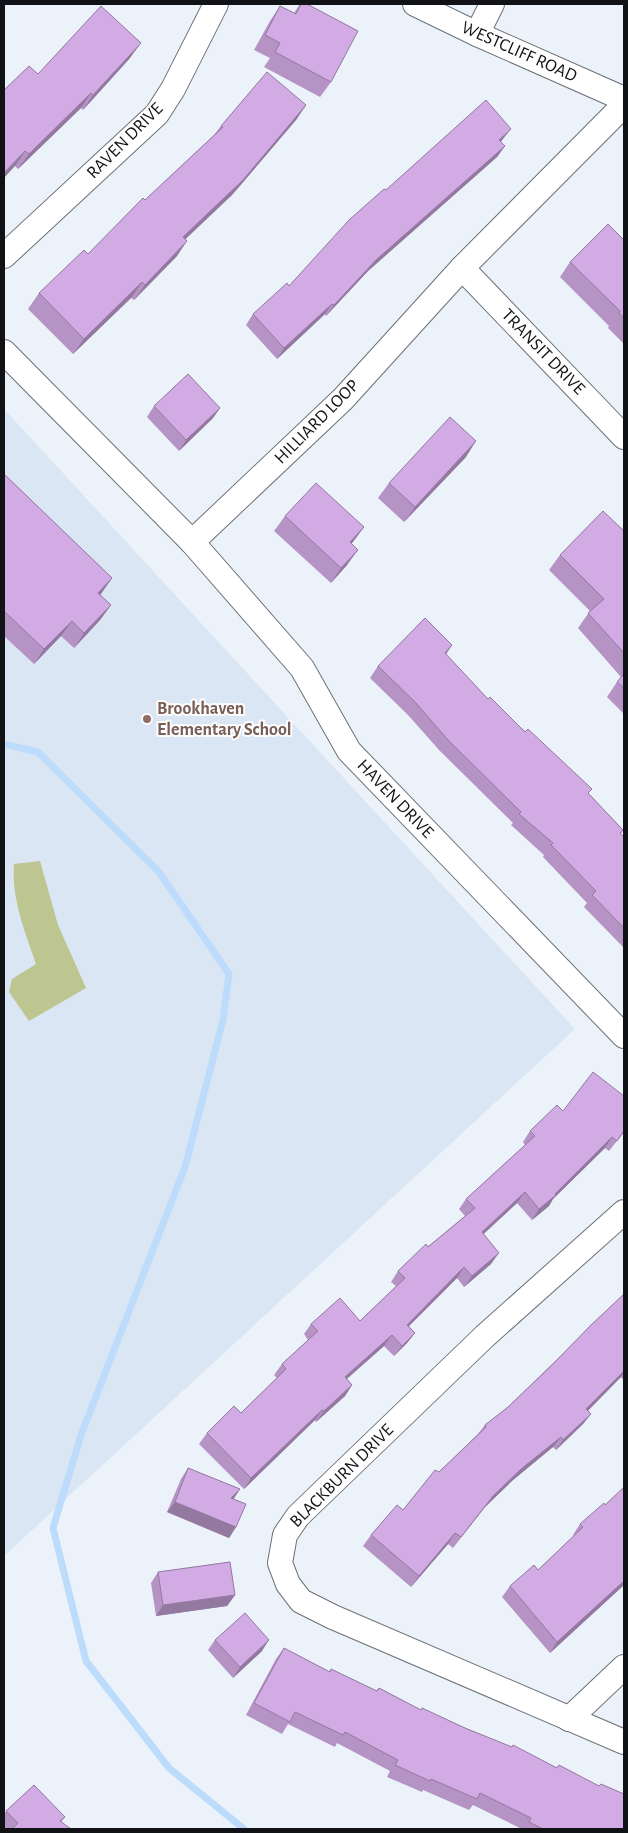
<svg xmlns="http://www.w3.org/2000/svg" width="628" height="1833" font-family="'Alegreya Sans',sans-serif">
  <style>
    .built { fill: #dbe6f4 }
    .green { fill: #bdc591 }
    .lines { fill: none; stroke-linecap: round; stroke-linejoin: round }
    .stream { stroke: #bddcfc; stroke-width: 7 }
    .minor-casing { stroke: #6c7178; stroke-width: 26 }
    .minor { stroke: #fff; stroke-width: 24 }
    .wall { fill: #b593c5 }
    .shaded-wall { fill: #9378a0 }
    .building { fill: #d2abe5; stroke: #9378a0 }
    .education-dot { fill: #8d6e63; stroke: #fefefe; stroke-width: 2 }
    .labels { text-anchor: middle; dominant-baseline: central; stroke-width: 4; stroke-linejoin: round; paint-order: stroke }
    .street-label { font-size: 18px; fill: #111215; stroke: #fefefe }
    .education-label { font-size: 18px; font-weight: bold; fill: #785e54; stroke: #fefefe; text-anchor: start }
  </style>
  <rect width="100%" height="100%" fill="#ecf2f9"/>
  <polygon class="built" points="4,409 575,1029 4,1556"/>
  <path class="green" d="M 40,861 L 58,925 L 86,988 L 29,1021 L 9,992 L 12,979 L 36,964 C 25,932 11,898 14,864 Z"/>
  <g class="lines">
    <polyline class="stream" points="4,744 38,752 159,872 229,974 223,1020 185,1167 81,1435 53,1528 86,1661 169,1768 244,1829"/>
    <defs>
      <g id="minor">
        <polyline points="415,4 477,34 624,99"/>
        <polyline points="477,34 492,4"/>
        <polyline points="4,256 157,114 173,89 216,4"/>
        <polyline points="462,268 624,437"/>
        <polyline points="4,352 192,542 302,668 349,751 624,1036"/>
        <polyline points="192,542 343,399 462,268 624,105"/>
        <polyline points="624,1212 485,1336 298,1516 285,1535 280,1563 288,1584 301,1601 333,1617 624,1742"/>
        <polyline points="569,1719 624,1667"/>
      </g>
    </defs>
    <use href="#minor" class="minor-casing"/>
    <use href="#minor" class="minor"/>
  </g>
  <g class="wall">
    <polygon points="300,4 331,82 320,97 264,67 270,58 254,50 270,21 280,6 294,13"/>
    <polygon points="130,58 83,110 81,108 18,169 15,166 38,74"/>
    <polygon points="306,105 296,120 232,195 185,239 177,256 134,300 131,298 73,354 28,309 39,293 88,254 214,135 221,126"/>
    <polygon points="503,139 501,142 505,146 497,157 368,271 326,316 325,314 277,359 246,325 253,314 289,286 386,190"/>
    <polygon points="624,240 624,344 608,328 609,326 560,277 570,262"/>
    <polygon points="154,406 220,408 213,418 179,451 147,417"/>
    <polygon points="466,457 404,522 378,498 389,483"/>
    <polygon points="4,474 112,578 100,595 111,605 100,620 74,648 61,636 34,664 4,636"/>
    <polygon points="285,516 364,527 351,544 347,565 331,583 274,531"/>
    <polygon points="624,531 624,714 607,697 617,682 621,677 578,628 590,611 549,570 560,555"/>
    <polygon points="452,645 446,655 488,699 592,789 588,793 623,830 621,834 624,837 624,948 584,907 587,903 543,857 544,855 511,825 513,823 440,751 408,715 370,678 378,666"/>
    <polygon points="624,1096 624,1132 609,1151 605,1148 553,1199 549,1206 532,1220 517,1203 483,1234 491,1264 464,1287 457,1278 409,1326 415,1333 407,1343 394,1356 384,1346 347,1379 352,1385 345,1396 316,1422 315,1420 244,1489 199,1444 207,1433 241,1413 277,1378 274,1375 282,1364 308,1340 304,1334 311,1324 360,1321 396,1286 391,1282 398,1271 465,1216 459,1209 466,1199 525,1145 523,1142 530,1131 563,1111"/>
    <polygon points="624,1294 624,1381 621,1377 588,1410 591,1414 583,1424 556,1450 553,1447 513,1480 485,1507 453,1548 448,1544 411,1587 363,1546 371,1535 403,1510 439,1472 478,1434 485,1425 508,1407"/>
    <polygon points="188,1468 240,1489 233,1499 236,1527 229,1538 167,1512 181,1479"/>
    <polygon points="580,1524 624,1585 550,1653 502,1597 510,1586 538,1570 574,1536 573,1535"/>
    <polygon points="158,1572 235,1595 227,1606 156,1616 151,1583"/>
    <polygon points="215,1640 262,1651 233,1678 208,1650"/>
    <polygon points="284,1648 329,1672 331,1669 376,1691 379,1688 420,1710 465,1728 599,1786 601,1784 624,1829 522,1829 473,1805 469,1810 423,1790 422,1792 387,1777 390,1771 337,1743 335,1747 288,1724 282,1734 246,1715 276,1659"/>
    <polygon points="6,1811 65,1817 61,1822 71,1829 4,1829 4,1815"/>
  </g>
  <g class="shaded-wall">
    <polygon points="141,43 130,58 83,110 93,95"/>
    <polygon points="91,93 81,108 18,169 29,154"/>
    <polygon points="306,105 296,120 232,195 172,252 183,237"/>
    <polygon points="511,129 503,139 491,150 499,140"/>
    <polygon points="505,146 497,157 368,271 326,316 334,305 376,260"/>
    <polygon points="25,151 15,166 4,178 4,173"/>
    <polygon points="187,241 177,256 134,300 145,285"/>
    <polygon points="142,282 131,298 73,354 84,339"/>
    <polygon points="332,304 325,314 277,359 284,348"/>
    <polygon points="220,408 213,418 179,451 186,440"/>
    <polygon points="476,441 466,457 404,522 415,507"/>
    <polygon points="364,527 353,542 339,557 350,542"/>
    <polygon points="358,550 347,565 331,583 341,568"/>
    <polygon points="112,578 101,594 87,608 98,593"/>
    <polygon points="111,605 100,620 74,648 84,633"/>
    <polygon points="72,621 61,636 34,664 44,649"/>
    <polygon points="612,1137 605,1148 553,1199 549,1206 532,1220 539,1209"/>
    <polygon points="525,1192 517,1203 474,1243 482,1232"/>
    <polygon points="499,1253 491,1264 464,1287 472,1276"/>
    <polygon points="464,1267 457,1278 400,1335 407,1325"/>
    <polygon points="415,1333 407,1343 394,1356 402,1346"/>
    <polygon points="392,1335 384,1346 337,1387 345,1377"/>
    <polygon points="624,1371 624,1372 621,1377 579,1420 586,1409"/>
    <polygon points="352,1385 345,1396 316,1422 324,1411"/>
    <polygon points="322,1410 315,1420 244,1489 251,1478"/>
    <polygon points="591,1414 583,1424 556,1450 563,1440"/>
    <polygon points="561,1437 553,1447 513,1480 485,1507 453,1548 493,1496 521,1469"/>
    <polygon points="240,1489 233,1500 231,1498"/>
    <polygon points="175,1502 236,1527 229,1538 167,1512"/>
    <polygon points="455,1533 448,1544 411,1587 419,1576"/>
    <polygon points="624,1581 624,1585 550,1653 557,1642"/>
    <polygon points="235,1595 227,1606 156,1616 163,1605"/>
    <polygon points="269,1640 262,1651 233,1678 240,1667"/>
  </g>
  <g class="building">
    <polygon points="301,4 307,4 358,31 331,82 275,52 280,43 265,35 280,6 296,14"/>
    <polygon points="101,6 141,43 93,95 91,93 29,154 25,151 4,173 4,90 29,66 38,74"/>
    <polygon points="267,72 306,105 243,180 183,237 187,241 145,285 142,282 84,339 39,293 84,250 88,254 143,198 145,200 223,127 221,126"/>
    <polygon points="486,100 511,129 499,140 505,146 376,260 334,305 332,304 284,348 253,314 287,283 289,286 349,220 384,189 386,190"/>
    <polygon points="608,224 624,240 624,318 619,313 620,311 570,262"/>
    <polygon points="188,374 220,408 186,440 154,406"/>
    <polygon points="450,417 476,441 415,507 389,483"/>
    <polygon points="4,474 112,578 98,593 111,605 84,633 72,621 44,649 4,611"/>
    <polygon points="316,483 364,527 350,542 358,550 341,568 285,516"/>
    <polygon points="603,511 624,531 624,653 588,613 604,599 560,555"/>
    <polygon points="425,618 452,645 445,653 488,699 490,697 525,732 528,729 592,789 588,793 623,830 620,833 624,837 624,928 592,895 596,891 551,845 553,843 519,814 521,812 448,740 416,703 378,666"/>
    <polygon points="624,674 624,688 617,682"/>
    <polygon points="593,1072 624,1096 624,1131 617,1141 612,1137 555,1194 556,1195 539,1209 525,1192 482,1232 499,1253 472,1276 464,1267 407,1325 415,1333 402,1346 392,1335 345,1377 352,1385 324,1411 322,1410 251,1478 207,1433 234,1406 241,1413 286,1369 282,1364 318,1331 311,1324 340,1298 360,1321 405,1278 398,1271 426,1244 428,1247 475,1208 466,1199 535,1136 530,1131 557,1105 563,1111"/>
    <polygon points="624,1294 624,1371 586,1409 591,1414 563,1440 561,1437 521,1469 493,1496 461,1537 455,1533 419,1576 371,1535 397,1505 403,1510 435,1470 439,1472 486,1427 485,1425 508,1407 554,1363 591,1325"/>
    <polygon points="188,1468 240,1489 231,1498 246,1504 236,1527 175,1502"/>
    <polygon points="624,1487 624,1581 557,1642 510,1586 534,1565 538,1570 583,1527 580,1524 604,1503 605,1505"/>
    <polygon points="230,1562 235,1595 163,1605 158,1572"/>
    <polygon points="245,1613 269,1640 240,1667 215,1640"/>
    <polygon points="284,1648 330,1672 331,1669 377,1691 379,1688 421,1710 422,1708 465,1728 512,1747 513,1745 557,1768 559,1765 599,1786 601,1784 624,1794 624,1829 543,1829 529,1822 531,1818 480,1793 477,1799 431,1779 430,1781 395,1765 398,1760 345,1732 343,1735 295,1712 290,1722 254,1703"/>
    <polygon points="34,1785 65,1817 60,1821 71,1829 12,1829 18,1823 6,1811"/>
  </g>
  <circle class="education-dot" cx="147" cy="719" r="5"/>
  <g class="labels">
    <g class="street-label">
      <text transform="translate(519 52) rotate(24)">WESTCLIFF ROAD</text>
      <text transform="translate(125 141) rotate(-45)">RAVEN DRIVE</text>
      <text transform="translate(543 352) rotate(46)">TRANSIT DRIVE</text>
      <text transform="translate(317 422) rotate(-45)">HILLIARD LOOP</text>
      <text transform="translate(395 799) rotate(46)">HAVEN DRIVE</text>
      <text transform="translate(342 1476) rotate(-45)">BLACKBURN DRIVE</text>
    </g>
    <g class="education-label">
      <text x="157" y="709">Brookhaven<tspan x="157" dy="21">Elementary School</tspan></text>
    </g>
  </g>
  <rect width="628" height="1833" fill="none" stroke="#111215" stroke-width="10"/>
</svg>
